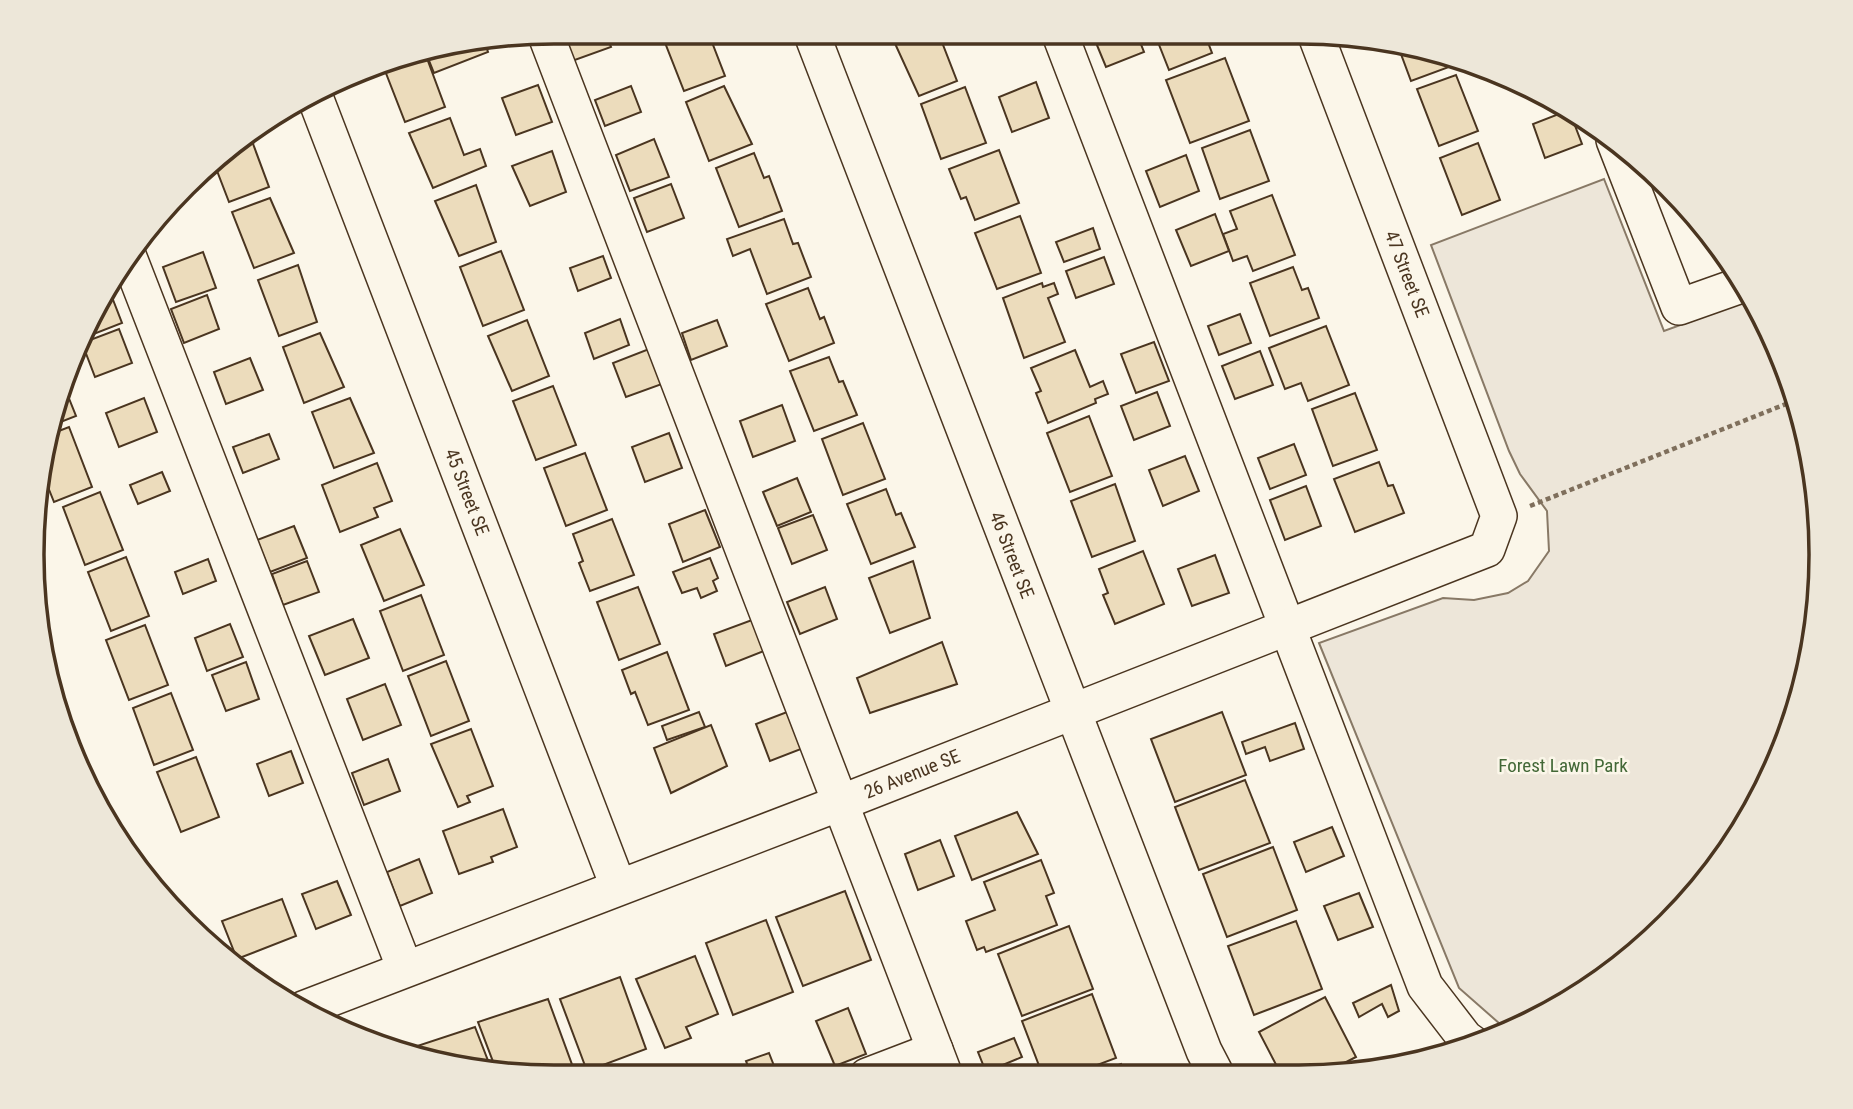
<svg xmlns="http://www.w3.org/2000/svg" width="1853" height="1109" font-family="'Roboto Condensed',sans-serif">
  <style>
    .green { fill: #ede6d9; stroke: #887966; stroke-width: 2 }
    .building { fill: #ecdcbc; stroke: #4a3520; stroke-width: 2 }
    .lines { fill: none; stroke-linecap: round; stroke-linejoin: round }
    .minor-casing { stroke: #4a3520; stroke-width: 38 }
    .path { stroke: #7f6f5c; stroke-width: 4.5; stroke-dasharray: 5 3.5; stroke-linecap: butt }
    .minor { stroke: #fbf6e9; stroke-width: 35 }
    .labels { text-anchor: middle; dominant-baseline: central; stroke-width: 5; stroke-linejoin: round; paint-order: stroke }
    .street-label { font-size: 19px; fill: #4a3520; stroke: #fbf6e9 }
    .park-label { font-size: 19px; fill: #436837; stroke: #fbf6e9 }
    .rim { fill: none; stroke: #4a3520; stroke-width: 3.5 }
  </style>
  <rect width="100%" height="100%" fill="#fbf6e9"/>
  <polygon class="green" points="1604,179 1664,331 1752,299 1782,355 1812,453 1821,555 1811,657 1782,755 1733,845 1644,947 1560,1007 1508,1031 1459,988 1319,643 1443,598 1474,600 1508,593 1528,581 1549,551 1547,511 1520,474 1509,451 1431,245"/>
  <g class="building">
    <polygon points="561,32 605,32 611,47 572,61"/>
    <polygon points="670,32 708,32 725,76 684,91 662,35"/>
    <polygon points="904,32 938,32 957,81 919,96 892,37"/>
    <polygon points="1109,32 1136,32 1144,52 1106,67 1094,38"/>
    <polygon points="1154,32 1204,32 1212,53 1169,70"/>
    <polygon points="485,43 488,52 434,73 426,53"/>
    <polygon points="1398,46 1445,55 1449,67 1411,81"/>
    <polygon points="425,53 445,107 405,122 382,63"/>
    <polygon points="1225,58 1249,121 1190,143 1166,80"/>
    <polygon points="1456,75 1478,131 1439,146 1417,89"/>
    <polygon points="1036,82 1049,118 1012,132 999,97"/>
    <polygon points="538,85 552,122 516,135 502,98"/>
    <polygon points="631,86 641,112 605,126 595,100"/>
    <polygon points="724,86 752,144 709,161 686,102"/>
    <polygon points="965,87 986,143 941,159 921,104"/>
    <polygon points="1569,110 1582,144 1545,158 1533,124"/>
    <polygon points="450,118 464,155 480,149 486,166 433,188 409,133"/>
    <polygon points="1250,130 1269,181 1220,199 1202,148"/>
    <polygon points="249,133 269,187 229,202 214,163 236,139"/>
    <polygon points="654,139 669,177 630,191 616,155"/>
    <polygon points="1478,143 1500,200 1462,215 1440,158"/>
    <polygon points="999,150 1019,203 975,220 966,197 961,199 949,169"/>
    <polygon points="552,151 566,192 530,206 512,166"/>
    <polygon points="754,153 764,178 769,176 782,211 739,227 716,168"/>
    <polygon points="1186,155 1199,191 1160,207 1146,171"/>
    <polygon points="671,184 684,218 647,232 634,198"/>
    <polygon points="476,185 496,242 459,256 435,201"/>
    <polygon points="1272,195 1295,255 1253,271 1247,256 1233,261 1223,234 1237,229 1230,211"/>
    <polygon points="270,198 294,253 254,268 232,212"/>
    <polygon points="1215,214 1229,251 1191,266 1176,230"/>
    <polygon points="1020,216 1041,273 997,289 975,233"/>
    <polygon points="784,219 793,244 798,243 811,277 767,294 750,249 733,256 727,239"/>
    <polygon points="1093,228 1100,249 1064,262 1056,242"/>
    <polygon points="501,251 524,310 483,326 460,267"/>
    <polygon points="203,252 216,288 176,302 163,267"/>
    <polygon points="603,256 611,278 578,291 570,268"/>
    <polygon points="1104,257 1114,284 1076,298 1066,271"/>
    <polygon points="298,265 317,322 279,336 258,280"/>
    <polygon points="1293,267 1302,290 1308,288 1319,318 1270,336 1250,283"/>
    <polygon points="1042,283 1043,287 1054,283 1058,294 1048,298 1065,342 1024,358 1003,298"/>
    <polygon points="808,288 820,319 824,317 834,343 789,361 766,304"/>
    <polygon points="110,292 122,323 86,337 105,294"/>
    <polygon points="207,295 219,329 184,343 171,309"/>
    <polygon points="1240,314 1251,343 1219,355 1208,326"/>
    <polygon points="620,319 629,345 594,359 585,333"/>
    <polygon points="527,320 549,376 512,391 488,336"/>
    <polygon points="717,320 727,346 691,360 682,333"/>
    <polygon points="1326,326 1349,385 1308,401 1301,383 1285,389 1269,348"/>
    <polygon points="119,329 132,363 95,377 82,343"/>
    <polygon points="320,333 344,387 304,403 283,347"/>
    <polygon points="1154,342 1169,381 1136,393 1121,354"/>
    <polygon points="649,349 662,384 626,397 613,363"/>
    <polygon points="1075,350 1090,387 1103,381 1108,394 1095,399 1096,403 1048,423 1036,393 1041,391 1031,368"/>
    <polygon points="1260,351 1273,385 1235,399 1222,366"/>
    <polygon points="829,357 839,382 843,381 857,415 814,431 790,371"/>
    <polygon points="250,358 263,390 226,404 214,372"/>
    <polygon points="62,381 76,416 53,425 59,387"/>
    <polygon points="553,386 576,445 536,460 513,401"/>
    <polygon points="1157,392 1170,426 1134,440 1121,406"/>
    <polygon points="1355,393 1377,450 1333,466 1312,409"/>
    <polygon points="144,398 157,432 119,447 106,413"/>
    <polygon points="350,398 374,453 334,468 312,412"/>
    <polygon points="782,405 795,441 753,457 740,421"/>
    <polygon points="1089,416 1112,476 1070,492 1047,433"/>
    <polygon points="863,423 885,479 843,495 822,439"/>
    <polygon points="69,427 92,487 54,502 44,477 51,434"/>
    <polygon points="669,433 682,468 645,482 632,447"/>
    <polygon points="269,434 279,459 243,473 233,447"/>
    <polygon points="1294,444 1306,475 1270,489 1258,458"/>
    <polygon points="585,453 607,510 566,526 544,468"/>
    <polygon points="1185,456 1199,491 1163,506 1149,470"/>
    <polygon points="1379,462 1388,486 1393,485 1404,513 1355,532 1334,479"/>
    <polygon points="377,463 392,501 374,508 378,517 340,532 322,485"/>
    <polygon points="162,472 170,491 138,504 130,485"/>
    <polygon points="797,478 811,512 777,526 763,492"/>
    <polygon points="1115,484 1135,541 1092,557 1071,501"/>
    <polygon points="1306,486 1321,526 1285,540 1270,500"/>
    <polygon points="886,489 896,515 901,513 915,547 871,564 847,504"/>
    <polygon points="100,492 123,550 85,565 63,507"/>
    <polygon points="705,510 720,547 683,562 669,524"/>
    <polygon points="813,515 827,550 792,564 778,528"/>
    <polygon points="612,519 634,575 590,591 579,563 583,561 573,534"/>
    <polygon points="294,526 307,558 270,572 257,540"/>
    <polygon points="400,529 424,585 384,601 361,545"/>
    <polygon points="1143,551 1164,604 1115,624 1103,595 1108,593 1099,569"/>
    <polygon points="1215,555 1229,593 1192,606 1178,569"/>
    <polygon points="126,557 149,616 111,631 88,572"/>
    <polygon points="710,558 718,578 713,581 717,591 701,598 697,588 682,593 673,572"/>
    <polygon points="208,559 216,581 183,594 175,572"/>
    <polygon points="307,561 319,592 283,605 272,574"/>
    <polygon points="913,561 930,618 890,633 869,578"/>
    <polygon points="638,587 660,644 619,660 597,602"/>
    <polygon points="825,587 837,619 800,634 787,602"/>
    <polygon points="421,595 444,655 403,671 380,611"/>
    <polygon points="353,619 369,658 325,675 309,636"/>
    <polygon points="752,620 764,651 726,666 714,634"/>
    <polygon points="230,624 243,657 207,671 195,638"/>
    <polygon points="145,625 168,685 129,700 106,640"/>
    <polygon points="942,642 957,684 870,713 857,678"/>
    <polygon points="667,652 689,710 648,725 635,692 631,694 622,670"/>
    <polygon points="446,661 469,721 431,736 408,676"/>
    <polygon points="246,662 259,699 226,711 212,675"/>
    <polygon points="385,684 401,725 363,740 347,699"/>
    <polygon points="171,693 193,750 154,765 133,708"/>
    <polygon points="699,712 705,727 667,740 662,726"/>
    <polygon points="787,712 801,749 770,761 756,724"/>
    <polygon points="1222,712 1246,775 1175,802 1151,739"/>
    <polygon points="1295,723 1304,749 1270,761 1265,747 1246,754 1242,742"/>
    <polygon points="711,725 727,766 671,793 654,748"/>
    <polygon points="471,729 493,786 467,796 470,802 458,807 431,744"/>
    <polygon points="291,751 303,783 269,796 257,764"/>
    <polygon points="196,757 219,817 181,832 157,772"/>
    <polygon points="388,759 400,791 364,805 352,773"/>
    <polygon points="1245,780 1270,843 1199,870 1175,807"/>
    <polygon points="503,809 517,847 491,857 493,862 459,874 443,831"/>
    <polygon points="1017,812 1038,854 972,880 955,836"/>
    <polygon points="1332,827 1344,856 1306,872 1294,842"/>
    <polygon points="940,840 954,876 918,890 905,854"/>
    <polygon points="1273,847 1297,910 1227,937 1203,874"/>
    <polygon points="419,859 432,893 400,906 387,872"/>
    <polygon points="1041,860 1054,893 1046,896 1057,925 986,952 984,947 977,950 966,921 995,910 984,882"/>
    <polygon points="337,881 351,915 316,929 302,894"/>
    <polygon points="845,891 871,960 803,986 776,917"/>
    <polygon points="1359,893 1373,927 1338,940 1324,906"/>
    <polygon points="282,899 296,936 237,959 222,921"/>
    <polygon points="766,920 793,992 733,1015 706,943"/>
    <polygon points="1296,921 1322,989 1254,1015 1228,946"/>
    <polygon points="1069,926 1093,989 1022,1016 998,954"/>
    <polygon points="695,956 718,1014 686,1027 691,1038 665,1048 636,979"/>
    <polygon points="620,977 646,1049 587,1071 560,999"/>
    <polygon points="1391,985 1399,1011 1388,1017 1382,1004 1359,1017 1353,1003"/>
    <polygon points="1092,994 1116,1058 1068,1076 1043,1076 1022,1021"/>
    <polygon points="1325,997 1356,1057 1319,1076 1282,1076 1259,1032"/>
    <polygon points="548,999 574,1070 556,1076 520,1076 497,1072 478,1022"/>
    <polygon points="848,1008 866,1054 835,1066 816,1021"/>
    <polygon points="475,1027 492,1071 407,1054 405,1050"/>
    <polygon points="1014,1038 1022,1057 986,1072 978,1052"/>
    <polygon points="769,1053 778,1076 752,1076 746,1061"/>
    <polygon points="1121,1064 1126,1076 1088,1076"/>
  </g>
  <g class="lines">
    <defs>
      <g id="minor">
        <polyline points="811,32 1204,1051 1217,1076"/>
        <polyline points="1059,32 1425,986 1465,1038 1476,1046"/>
        <polyline points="545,33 945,1076"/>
        <polyline points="315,97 618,886"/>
        <polyline points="1614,140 1679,307 1744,284"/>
        <polyline points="128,255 405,969"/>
        <polyline points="303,1009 840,803 1487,549 1499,516 1315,33"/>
        <polyline points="867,1076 935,1050"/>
      </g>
    </defs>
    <use href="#minor" class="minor-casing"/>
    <polyline class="path" points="1530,506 1796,400"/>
    <use href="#minor" class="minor"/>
  </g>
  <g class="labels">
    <g class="street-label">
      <text transform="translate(1407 274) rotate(69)">47 Street SE</text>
      <text transform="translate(467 492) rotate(69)">45 Street SE</text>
      <text transform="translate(1012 555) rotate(69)">46 Street SE</text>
      <text transform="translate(912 774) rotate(-22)">26 Avenue SE</text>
    </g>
    <g class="park-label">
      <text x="1563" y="765">Forest Lawn Park</text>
    </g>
  </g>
  <path d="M0 0H1853V1109H0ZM554 44H1299A510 510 0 0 1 1809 554V555A510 510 0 0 1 1299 1065H554A510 510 0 0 1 44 555V554A510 510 0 0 1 554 44Z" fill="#ede7d9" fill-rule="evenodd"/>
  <path class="rim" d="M554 44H1299A510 510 0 0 1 1809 554V555A510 510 0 0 1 1299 1065H554A510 510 0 0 1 44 555V554A510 510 0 0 1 554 44Z"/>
</svg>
